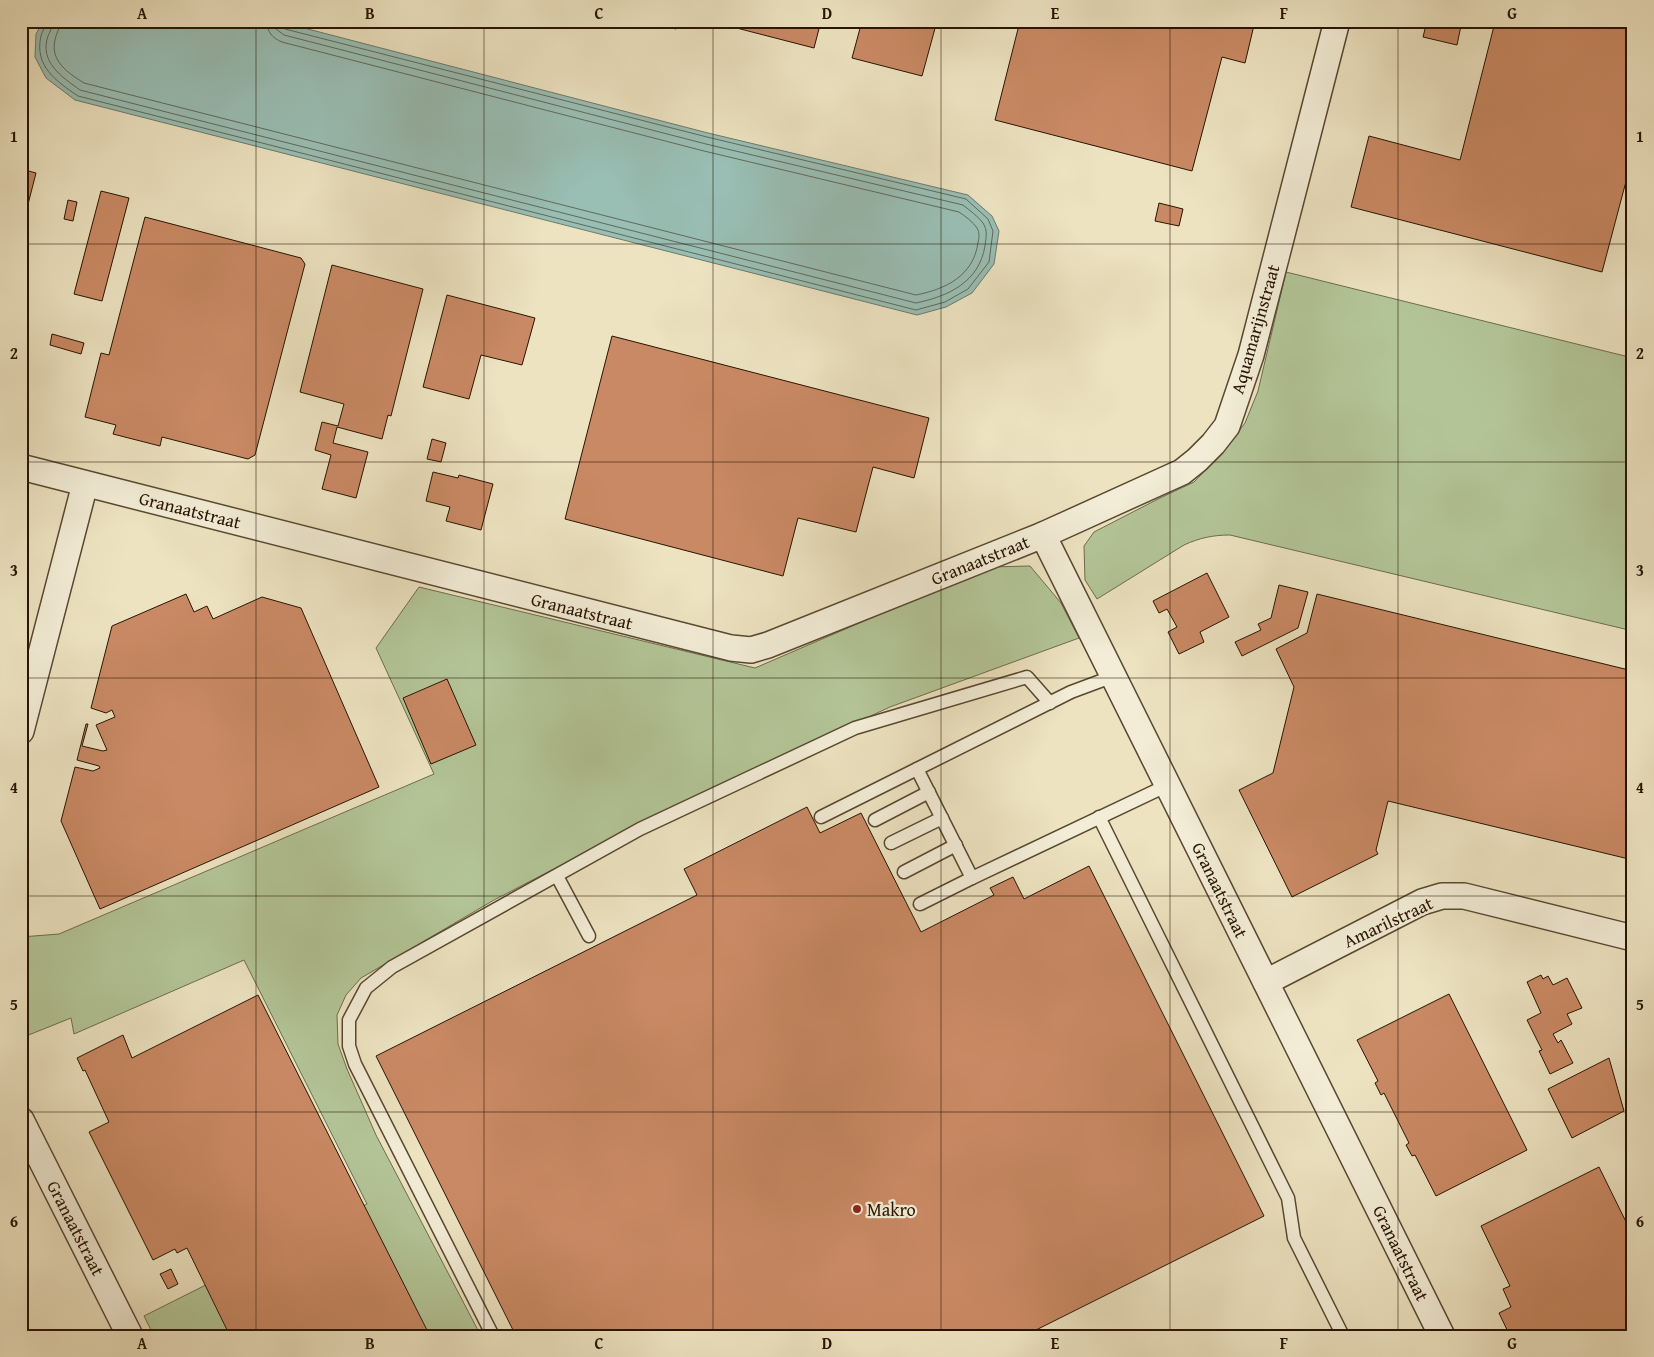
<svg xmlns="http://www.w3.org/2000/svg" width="1654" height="1357" font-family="'Gentium Book Plus',serif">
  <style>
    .green { fill: #b3c597; stroke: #6d6c4c }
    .water { fill: #99beb4; stroke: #6b7a6c }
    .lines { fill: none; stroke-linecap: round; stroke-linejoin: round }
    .shore { stroke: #60695a; stroke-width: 1 }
    .building { fill: #c98964; stroke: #271400 }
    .lane-casing { stroke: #584830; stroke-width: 15 }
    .street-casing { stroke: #584830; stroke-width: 28 }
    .lane { stroke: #f3edd7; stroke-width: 12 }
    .street { stroke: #f3edd7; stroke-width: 25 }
    .grid { fill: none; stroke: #271400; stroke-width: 1; stroke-opacity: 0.55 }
    .poi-dot { fill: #8f2418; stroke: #f3edd7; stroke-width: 2 }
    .labels { text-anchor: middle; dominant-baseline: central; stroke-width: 4.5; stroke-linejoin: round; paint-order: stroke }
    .street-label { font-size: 18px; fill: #271400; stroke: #f3edd7 }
    .poi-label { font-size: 18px; fill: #271400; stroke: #f3edd7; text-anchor: start }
    .neatline { fill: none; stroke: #271400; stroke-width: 2 }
    .grid-label { font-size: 16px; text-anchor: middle; font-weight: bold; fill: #271400 }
  </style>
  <rect width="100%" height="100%" fill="#ede3c1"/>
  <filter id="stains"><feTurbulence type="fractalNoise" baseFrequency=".004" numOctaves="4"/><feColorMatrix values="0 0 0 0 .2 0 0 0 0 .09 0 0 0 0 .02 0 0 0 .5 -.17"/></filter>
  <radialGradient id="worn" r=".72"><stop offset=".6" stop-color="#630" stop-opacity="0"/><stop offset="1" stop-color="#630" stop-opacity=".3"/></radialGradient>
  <g class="green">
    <path d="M 1286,272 L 1633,358 L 1633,631 L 1230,535 C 1213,535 1199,538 1184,545 L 1097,599 L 1085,580 L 1084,546 L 1094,532 L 1160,498 L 1194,482 L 1223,452 L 1245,423 L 1258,391 Z"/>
    <polygon points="1030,566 1061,603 1079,638 890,707 666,811 494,900 361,978 346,995 337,1015 338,1044 347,1069 376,1135 481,1336 154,1336 144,1316 367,1204 244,960 74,1034 71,1018 21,1038 21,937 59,934 434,774 376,648 419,587 755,668 989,567"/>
  </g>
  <polygon class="water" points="43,21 277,21 708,133 968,195 992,216 999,231 994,264 972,293 946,307 917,315 75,100 46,78 35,57 36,34"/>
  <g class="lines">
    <g class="shore">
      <path d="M 47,21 C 46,27 42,31 41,36 C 34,66 56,81 78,96 L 916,310 L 945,302 L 968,289 L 989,262 L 993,231 L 988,219 L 966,199 L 707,137 L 285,29 L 281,26 L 280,21"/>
      <path d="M 53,21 C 53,27 50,31 48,36 C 39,62 62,77 80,90 L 916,303 C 949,296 979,282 985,246 C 986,237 988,231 983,223 C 978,216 969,210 963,205 L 706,144 L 284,35 L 276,29 L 274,21"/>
      <path d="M 61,21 C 60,29 56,33 55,40 C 50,61 68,73 84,83 L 916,295 C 946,289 973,276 978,243 C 979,238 980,233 977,228 C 973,222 965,216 959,212 L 704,151 L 282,42 C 272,38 267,32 267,21"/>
    </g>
  </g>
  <g class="building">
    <polygon points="647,21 678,21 676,29"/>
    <polygon points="722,21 821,21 814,48 721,24"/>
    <polygon points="862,21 937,21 922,76 852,58"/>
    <polygon points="1020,21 1255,21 1245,63 1222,57 1192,171 995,120"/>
    <polygon points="1427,21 1462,21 1457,45 1423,37"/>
    <polygon points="1476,21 1633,21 1633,155 1602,272 1351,207 1369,136 1460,160 1494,26"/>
    <polygon points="21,169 36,173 24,220 21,219"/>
    <polygon points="101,191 129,198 102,301 74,294"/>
    <polygon points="68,200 77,202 73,221 64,219"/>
    <polygon points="1159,203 1183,209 1179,226 1155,221"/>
    <polygon points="145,217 301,258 305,264 255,455 248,459 162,437 160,446 113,434 116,425 85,417 101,353 109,355"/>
    <polygon points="332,265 423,289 391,416 388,415 382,439 337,427 333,443 368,452 356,498 322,489 331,455 315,450 322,422 338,426 344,404 300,392"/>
    <polygon points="447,295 535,318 522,365 481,355 469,399 423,387"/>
    <polygon points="52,334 84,343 81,354 50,345"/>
    <polygon points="612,336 929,418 914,478 873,467 856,532 798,518 783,576 565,519"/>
    <polygon points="432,439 446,443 441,462 427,459"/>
    <polygon points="433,472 458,478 459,475 493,484 481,530 446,521 450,507 426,501"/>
    <polygon points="1207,573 1229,617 1200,632 1204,642 1179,654 1168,632 1177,627 1167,609 1159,613 1153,601"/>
    <polygon points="1279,585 1308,592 1298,628 1242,656 1235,642 1261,630 1258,624 1271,618"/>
    <polygon points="186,594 194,612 207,606 213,619 262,597 301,608 379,787 100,909 61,821 75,767 93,771 100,768 99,766 77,760 86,724 88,724 82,746 103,751 107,750 96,725 115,717 112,710 106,713 91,708 112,626"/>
    <polygon points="1317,594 1633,671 1633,860 1388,801 1376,850 1378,854 1292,897 1239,790 1273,773 1294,687 1276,649 1307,633"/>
    <polygon points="447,679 476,745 431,764 403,698"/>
    <polygon points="807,807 820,833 861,813 921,932 994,895 990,888 1013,877 1024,899 1089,866 1264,1216 1024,1336 516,1336 376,1056 697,895 684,869"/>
    <polygon points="1541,975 1543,979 1548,976 1553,985 1567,978 1582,1008 1567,1014 1572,1024 1553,1034 1558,1043 1561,1040 1573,1063 1550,1074 1539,1051 1542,1050 1527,1020 1541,1013 1527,982"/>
    <polygon points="1449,994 1527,1150 1436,1196 1415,1155 1412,1156 1406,1145 1409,1143 1384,1093 1381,1095 1375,1083 1378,1081 1357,1040"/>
    <polygon points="258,995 428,1332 421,1336 230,1336 187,1248 177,1253 175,1249 153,1260 89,1132 109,1122 85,1070 83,1071 77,1058 123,1035 132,1058"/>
    <polygon points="1609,1058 1624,1111 1572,1138 1548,1089"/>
    <polygon points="1599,1167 1633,1236 1633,1336 1510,1336 1499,1313 1511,1307 1503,1289 1510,1286 1481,1226"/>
    <polygon points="171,1269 178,1284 168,1289 160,1274"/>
  </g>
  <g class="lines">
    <defs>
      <g id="lane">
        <polyline points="1114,676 1071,692 917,769 972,878 1168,785"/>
        <polyline points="821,817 917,769"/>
        <polyline points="1099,817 1288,1198 1294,1238 1343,1336"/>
        <polyline points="875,820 929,792"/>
        <polyline points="891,843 942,818"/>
        <polyline points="904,872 956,845"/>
        <polyline points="557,876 589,936"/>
        <polyline points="920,904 972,878"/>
        <polyline points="493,1336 355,1064 349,1046 349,1020 366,988 392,967 640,829 855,728 1027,677 1050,703"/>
      </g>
      <g id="street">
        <polyline points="21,467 731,648 751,650 768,645 1043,535 1442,1336"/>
        <polyline points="1043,535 1182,472 1197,460 1213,444 1227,426 1251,355 1337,21"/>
        <polyline points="21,731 85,484"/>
        <polyline points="1266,982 1422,902 1442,896 1464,896 1633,938"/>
        <polyline points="21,1120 130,1336"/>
      </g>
    </defs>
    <use href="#lane" class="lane-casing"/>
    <use href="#street" class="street-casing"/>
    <use href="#lane" class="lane"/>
    <use href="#street" class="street"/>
  </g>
  <path class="grid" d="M 256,21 L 256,1336M 484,21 L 484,1336M 713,21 L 713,1336M 941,21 L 941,1336M 1170,21 L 1170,1336M 1398,21 L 1398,1336M 21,244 L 1633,244M 21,462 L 1633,462M 21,678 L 1633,678M 21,896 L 1633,896M 21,1112 L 1633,1112"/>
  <circle class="poi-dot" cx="857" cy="1209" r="5"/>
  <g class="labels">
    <g class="street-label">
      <text transform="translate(1255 329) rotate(-74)">Aquamarijnstraat</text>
      <text transform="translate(190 510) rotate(14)">Granaatstraat</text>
      <text transform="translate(980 560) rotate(-22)">Granaatstraat</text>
      <text transform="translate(582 611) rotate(14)">Granaatstraat</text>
      <text transform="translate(1220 890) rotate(64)">Granaatstraat</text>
      <text transform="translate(1388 922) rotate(-25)">Amarilstraat</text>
      <text transform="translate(76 1228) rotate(63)">Granaatstraat</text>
      <text transform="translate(1401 1253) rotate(64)">Granaatstraat</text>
    </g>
    <g class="poi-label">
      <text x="867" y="1209">Makro</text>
    </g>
  </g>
  <rect width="1654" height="1357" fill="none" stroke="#ede3c1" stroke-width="55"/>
  <rect x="28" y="28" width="1598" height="1302" class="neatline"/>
  <g class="grid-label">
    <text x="142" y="19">A</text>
    <text x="370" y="19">B</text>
    <text x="599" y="19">C</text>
    <text x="827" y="19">D</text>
    <text x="1055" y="19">E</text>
    <text x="1284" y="19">F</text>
    <text x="1512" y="19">G</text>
    <text x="14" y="142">1</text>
    <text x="1640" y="142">1</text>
    <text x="14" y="359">2</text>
    <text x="1640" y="359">2</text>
    <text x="14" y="576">3</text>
    <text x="1640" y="576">3</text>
    <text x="14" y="793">4</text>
    <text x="1640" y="793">4</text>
    <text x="14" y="1010">5</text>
    <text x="1640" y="1010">5</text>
    <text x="14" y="1227">6</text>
    <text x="1640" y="1227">6</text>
    <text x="142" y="1349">A</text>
    <text x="370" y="1349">B</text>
    <text x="599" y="1349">C</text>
    <text x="827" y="1349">D</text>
    <text x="1055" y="1349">E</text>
    <text x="1284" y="1349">F</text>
    <text x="1512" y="1349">G</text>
  </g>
  <rect width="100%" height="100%" filter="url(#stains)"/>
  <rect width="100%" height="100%" fill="url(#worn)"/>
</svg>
